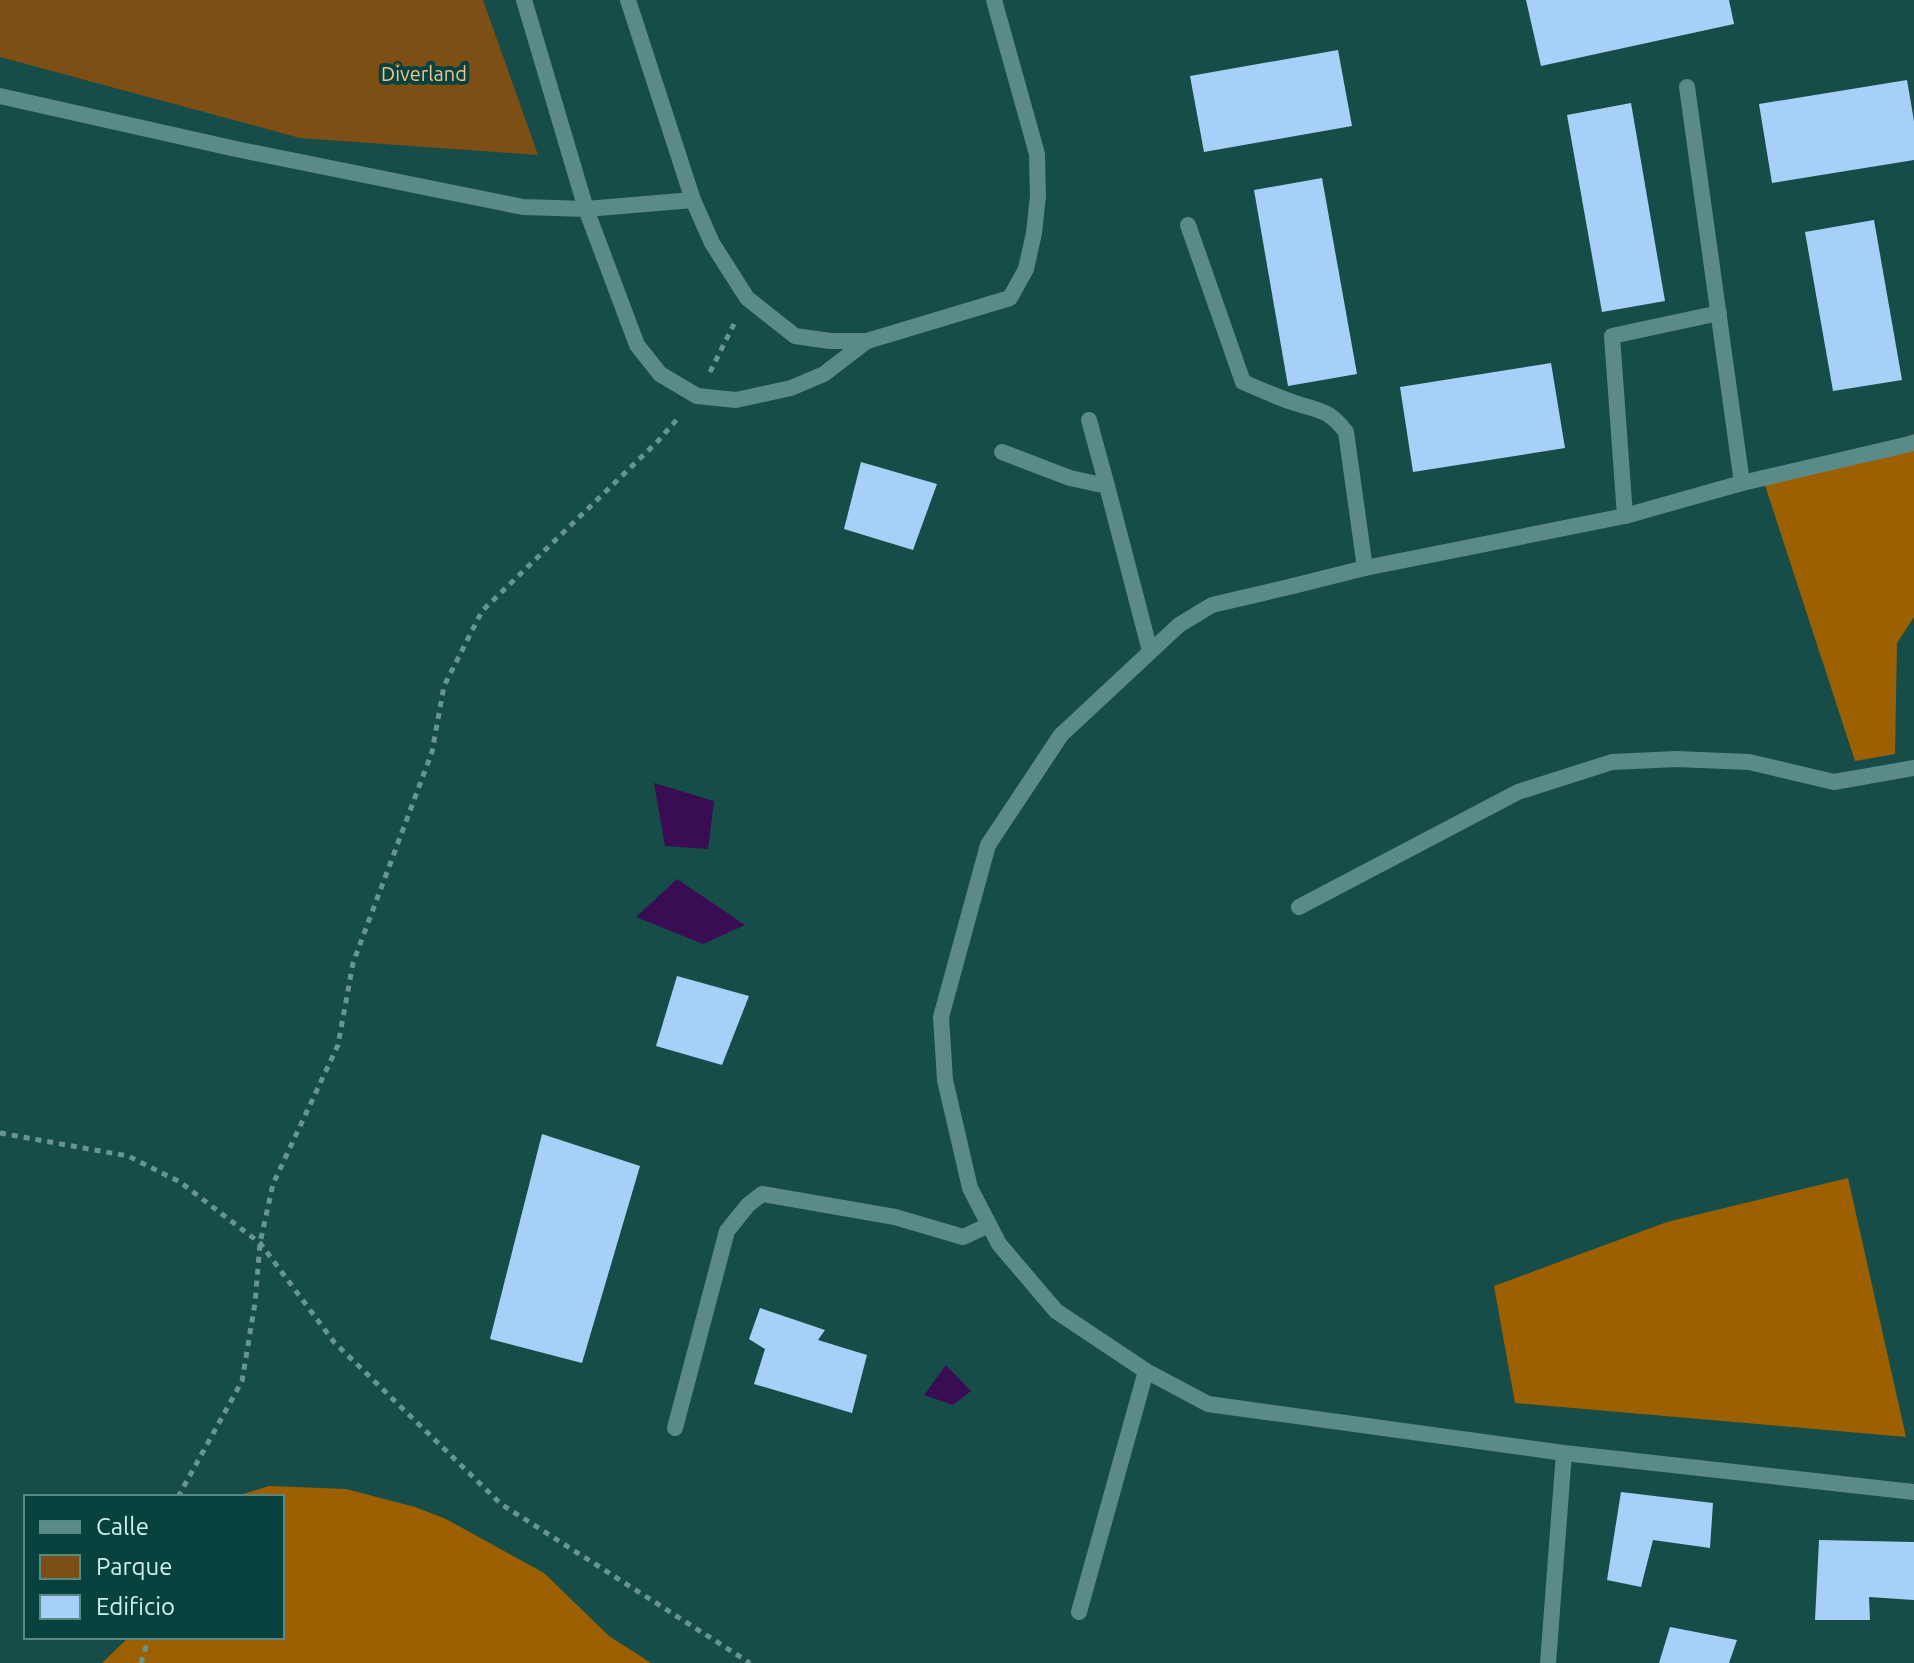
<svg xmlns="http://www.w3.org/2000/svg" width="1914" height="1663" font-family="Ubuntu,sans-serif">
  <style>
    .green { fill: #7d4f14 }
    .forest { fill: #9d6001 }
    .water { fill: #380d53 }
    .building { fill: #a7d0f8 }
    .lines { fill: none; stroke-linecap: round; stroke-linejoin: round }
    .path { stroke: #689591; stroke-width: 5; stroke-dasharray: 6 6; stroke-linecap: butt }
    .lane { stroke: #5a8b86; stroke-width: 16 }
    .street { stroke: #5a8b86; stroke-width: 16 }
    .labels { text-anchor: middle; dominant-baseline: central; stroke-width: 8; stroke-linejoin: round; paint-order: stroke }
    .park-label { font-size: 20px; fill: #f4c28d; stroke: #08423e }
  </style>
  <rect width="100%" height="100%" fill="#174d49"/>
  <polygon class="green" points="0,0 483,0 538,155 300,138 0,57"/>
  <g class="forest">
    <polygon points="1914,434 1914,617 1897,643 1895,754 1855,761 1764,482"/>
    <polygon points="1848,1178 1906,1437 1515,1403 1494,1286 1667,1222"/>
    <polygon points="269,1486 346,1489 415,1507 446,1519 544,1573 609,1636 651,1663 102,1663 129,1637 282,1637 282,1497 234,1497"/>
  </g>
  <g class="water">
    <polygon points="654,783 714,801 708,849 665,846"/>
    <polygon points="677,879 745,925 703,944 636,917"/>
    <polygon points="946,1365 971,1391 953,1405 924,1395"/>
  </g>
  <g class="building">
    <polygon points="1526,0 1729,0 1734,24 1541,66"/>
    <polygon points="1338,50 1352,126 1204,152 1190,76"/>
    <polygon points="1907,80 1914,121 1914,160 1772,183 1759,104"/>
    <polygon points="1631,103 1665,301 1602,312 1567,115"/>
    <polygon points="1322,178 1357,374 1288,386 1254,190"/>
    <polygon points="1874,220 1902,380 1833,391 1805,232"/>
    <polygon points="1551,363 1565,448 1413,472 1400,387"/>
    <polygon points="861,462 937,484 913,550 844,529"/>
    <polygon points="677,976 749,996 722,1065 656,1046"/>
    <polygon points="542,1134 640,1166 582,1363 490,1339"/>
    <polygon points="760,1308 825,1330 818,1340 867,1355 852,1413 754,1384 765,1349 749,1339"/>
    <polygon points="1621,1492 1713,1503 1710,1548 1653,1540 1641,1587 1607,1580"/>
    <polygon points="1819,1540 1914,1542 1914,1600 1869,1597 1870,1620 1815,1620"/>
    <polygon points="1670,1627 1737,1640 1729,1663 1659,1663"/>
  </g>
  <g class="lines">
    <g class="path">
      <polyline points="710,372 734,324"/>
      <polyline points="0,1133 128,1156 180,1182 260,1243 334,1342 501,1504 750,1663"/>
      <polyline points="178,1497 242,1381 255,1303 260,1243 273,1184 338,1045 353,963 432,752 444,686 482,611 658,441 680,416"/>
      <polyline points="141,1663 149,1637"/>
    </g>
    <g class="lane">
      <polyline points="524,0 586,209 637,345 660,374 697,396 736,400 791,388 824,374 867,341"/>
      <polyline points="628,0 693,200 712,243 747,298 795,336 830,341 867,341 1010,298 1026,269 1034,233 1038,196 1037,154 994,0"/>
      <polyline points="1687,87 1742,483"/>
      <polyline points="0,96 236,149 523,207 586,209 693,200"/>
      <path d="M 1188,225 L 1243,382 C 1259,389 1275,396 1292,402 C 1318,411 1328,408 1346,432 L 1365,568"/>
      <polyline points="1089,420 1107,486"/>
      <polyline points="1002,452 1070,478 1107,486 1150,651"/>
      <polyline points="1625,516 1612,336 1719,313"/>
      <polyline points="1293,586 1365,568 1625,516 1742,483 1914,443"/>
    </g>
    <g class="street">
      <polyline points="1293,586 1212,605 1179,625 1061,735 988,845 941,1017 945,1080 970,1188 999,1244 1056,1311 1146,1371 1208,1404 1564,1453 1914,1492"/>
      <polyline points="1299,907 1518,792 1612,762 1676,759 1749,762 1834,782 1914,768"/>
      <polyline points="675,1428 727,1231 748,1205 762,1194 895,1217 963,1237 989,1225"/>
      <polyline points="1079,1612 1146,1371"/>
      <polyline points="1548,1663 1564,1453"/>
    </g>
  </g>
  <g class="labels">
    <g class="park-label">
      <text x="424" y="73">Diverland</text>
    </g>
  </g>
  <rect x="24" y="1495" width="260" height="144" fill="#08423e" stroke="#588884" stroke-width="2"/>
  <rect x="40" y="1521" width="40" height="12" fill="#5a8b86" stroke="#588884" stroke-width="2"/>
  <text x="96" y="1535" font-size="24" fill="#cff0ec">Calle</text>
  <rect x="40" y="1555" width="40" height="24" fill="#7d4f14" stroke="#588884" stroke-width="2"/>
  <text x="96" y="1575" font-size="24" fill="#cff0ec">Parque</text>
  <rect x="40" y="1595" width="40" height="24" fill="#a7d0f8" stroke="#588884" stroke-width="2"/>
  <text x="96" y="1615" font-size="24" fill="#cff0ec">Edificio</text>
</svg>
